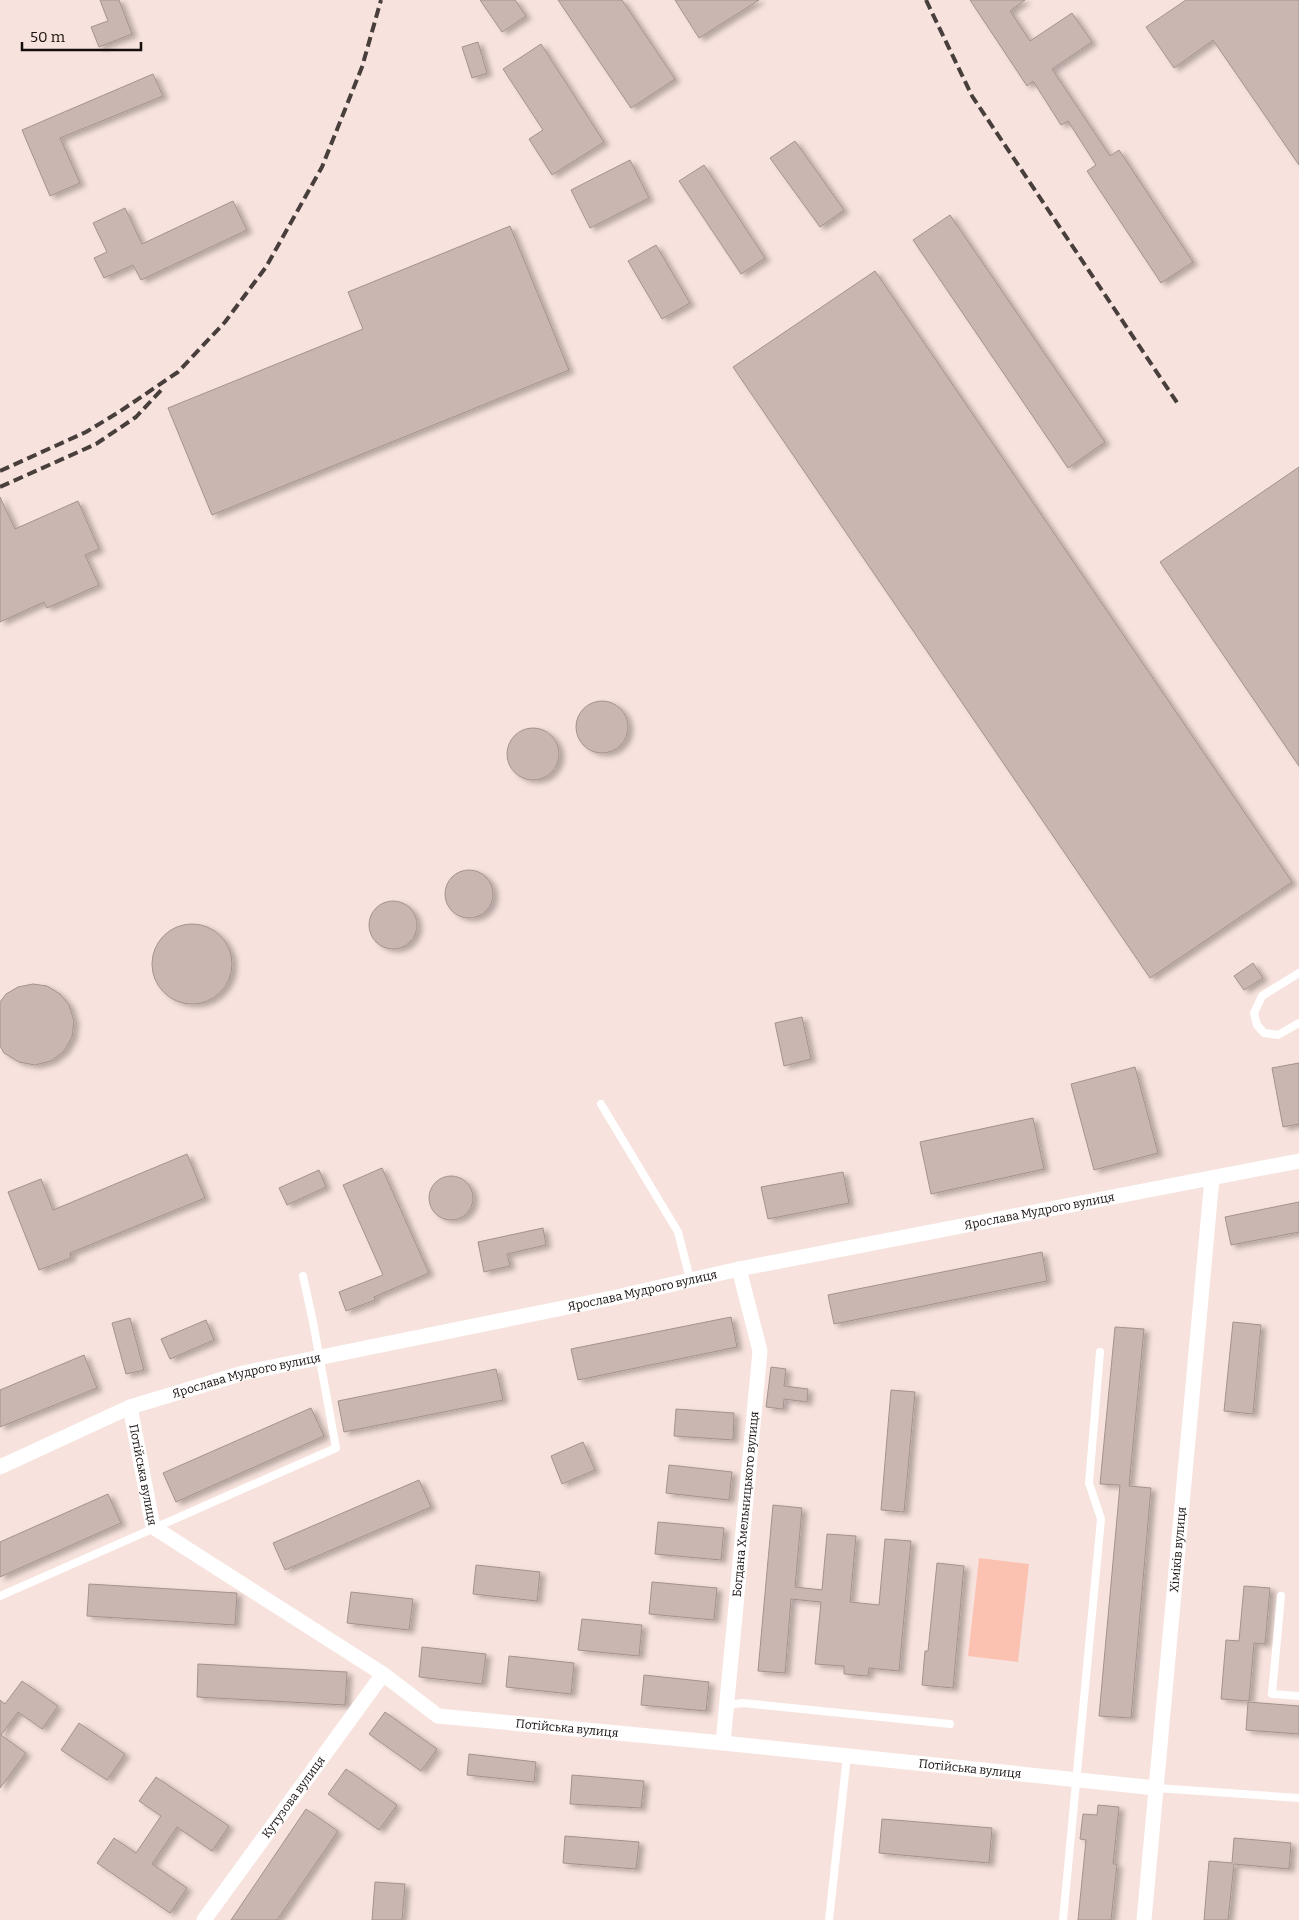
<svg xmlns="http://www.w3.org/2000/svg" width="1299" height="1920" font-family="Bitter,serif">
  <style>
    .green { fill: #fbc2b2 }
    .building { fill: #cab6b1; stroke: #a5928d; filter: url(#shadow) }
    .lines { fill: none; stroke-linecap: round; stroke-linejoin: round }
    .service { stroke: #fff; stroke-width: 8 }
    .minor { stroke: #fff; stroke-width: 15 }
    .rail { stroke: #483e3c; stroke-width: 4; stroke-dasharray: 10 5; stroke-linecap: butt }
    .labels { text-anchor: middle; dominant-baseline: central; stroke-width: 5; stroke-linejoin: round; paint-order: stroke }
    .street-label { font-size: 12px; fill: #150e0c; stroke: #f7e2dd }
  </style>
  <defs>
    <filter id="shadow"><feDropShadow dx="5" dy="3" stdDeviation="2.5" flood-color="#0004"/></filter>
  </defs>
  <rect width="100%" height="100%" fill="#f7e2dd"/>
  <polygon class="green" points="979,1558 1029,1564 1018,1662 968,1656"/>
  <g class="building">
    <polygon points="100,0 119,0 132,34 99,47 91,27 108,21"/>
    <polygon points="480,0 515,0 526,16 502,32"/>
    <polygon points="558,0 622,0 675,79 631,108"/>
    <polygon points="675,0 759,0 699,38"/>
    <polygon points="970,0 1025,0 1010,11 1030,41 1072,13 1092,42 1052,69 1110,156 1119,150 1193,262 1161,283 1087,171 1096,165 1068,121 1061,125 1033,81 1027,86"/>
    <polygon points="1186,0 1299,0 1299,165 1213,40 1174,68 1146,27"/>
    <polygon points="478,42 487,73 472,78 462,47"/>
    <polygon points="541,44 604,142 552,175 529,139 543,130 503,69"/>
    <polygon points="153,74 163,96 60,138 80,183 50,196 22,130"/>
    <polygon points="795,141 844,210 820,227 770,158"/>
    <polygon points="630,160 649,198 590,228 571,190"/>
    <polygon points="704,165 765,258 741,274 679,181"/>
    <polygon points="233,201 247,230 141,280 133,265 104,278 94,258 107,252 93,223 125,208 142,244"/>
    <polygon points="950,215 1105,442 1068,468 913,240"/>
    <polygon points="510,226 569,370 212,515 168,408 363,329 348,292"/>
    <polygon points="656,245 690,303 662,319 628,261"/>
    <polygon points="875,271 1292,882 1150,978 733,367"/>
    <polygon points="1299,467 1299,766 1160,562"/>
    <polygon points="0,497 15,529 78,501 99,549 85,555 99,585 47,608 44,602 0,622"/>
    <circle cx="602" cy="727" r="26"/>
    <circle cx="533" cy="754" r="26"/>
    <circle cx="469" cy="894" r="24"/>
    <circle cx="393" cy="925" r="24"/>
    <circle cx="192" cy="964" r="40"/>
    <polygon points="1253,963 1263,978 1244,990 1234,976"/>
    <polygon points="33,984 47,986 60,994 69,1005 74,1021 72,1037 64,1051 51,1061 35,1065 19,1062 4,1053 0,1046 0,1002 6,994 18,987"/>
    <polygon points="802,1017 811,1059 784,1066 775,1023"/>
    <polygon points="1299,1063 1299,1124 1283,1127 1272,1068"/>
    <polygon points="1135,1067 1158,1153 1094,1170 1071,1084"/>
    <polygon points="1033,1118 1044,1169 931,1194 920,1142"/>
    <polygon points="187,1154 205,1198 70,1253 71,1258 39,1270 8,1192 41,1179 53,1210"/>
    <polygon points="382,1168 429,1273 374,1297 375,1300 346,1311 339,1292 383,1275 343,1185"/>
    <polygon points="319,1170 326,1187 287,1205 279,1188"/>
    <polygon points="843,1172 849,1203 768,1219 761,1187"/>
    <circle cx="451" cy="1198" r="22"/>
    <polygon points="1299,1202 1299,1232 1231,1245 1225,1217"/>
    <polygon points="543,1228 546,1245 507,1254 510,1266 484,1272 478,1242"/>
    <polygon points="1042,1252 1047,1281 834,1324 828,1295"/>
    <polygon points="731,1317 737,1347 578,1380 571,1349"/>
    <polygon points="130,1318 144,1370 126,1374 112,1323"/>
    <polygon points="206,1320 214,1340 170,1359 161,1339"/>
    <polygon points="1233,1322 1261,1325 1253,1414 1224,1411"/>
    <polygon points="1115,1327 1144,1329 1129,1486 1151,1488 1131,1718 1099,1716 1120,1485 1100,1484"/>
    <polygon points="84,1355 97,1388 0,1427 0,1390"/>
    <polygon points="771,1367 786,1369 784,1386 808,1389 807,1402 784,1399 783,1409 766,1407"/>
    <polygon points="496,1369 503,1400 344,1432 338,1401"/>
    <polygon points="891,1390 915,1392 904,1512 881,1510"/>
    <polygon points="311,1408 324,1436 176,1502 163,1473"/>
    <polygon points="676,1409 734,1413 733,1440 674,1436"/>
    <polygon points="583,1442 595,1470 562,1484 551,1456"/>
    <polygon points="669,1465 732,1472 729,1500 666,1493"/>
    <polygon points="419,1480 431,1507 285,1570 273,1543"/>
    <polygon points="108,1494 121,1523 0,1577 0,1542"/>
    <polygon points="773,1505 802,1508 795,1587 822,1590 827,1534 856,1536 850,1602 879,1605 885,1539 911,1541 899,1671 869,1668 868,1676 844,1674 844,1666 815,1664 821,1602 791,1599 785,1673 758,1671"/>
    <polygon points="658,1522 724,1528 721,1560 655,1554"/>
    <polygon points="937,1563 964,1566 953,1688 922,1685 925,1651 928,1651"/>
    <polygon points="476,1565 540,1572 537,1601 473,1594"/>
    <polygon points="652,1582 717,1588 714,1620 649,1614"/>
    <polygon points="89,1584 237,1593 235,1625 87,1616"/>
    <polygon points="1244,1586 1270,1588 1265,1644 1254,1643 1249,1701 1221,1699 1226,1640 1239,1641"/>
    <polygon points="351,1592 413,1599 409,1630 347,1623"/>
    <polygon points="582,1619 642,1625 639,1656 578,1650"/>
    <polygon points="422,1647 486,1654 482,1684 419,1677"/>
    <polygon points="509,1656 574,1663 571,1694 506,1687"/>
    <polygon points="198,1664 347,1672 345,1705 197,1697"/>
    <polygon points="644,1675 709,1682 706,1711 641,1705"/>
    <polygon points="22,1681 58,1706 42,1729 18,1712 1,1735 26,1753 0,1788 0,1700 5,1704"/>
    <polygon points="1248,1702 1299,1706 1299,1734 1246,1730"/>
    <polygon points="385,1712 437,1749 421,1771 369,1734"/>
    <polygon points="79,1723 125,1754 107,1780 61,1750"/>
    <polygon points="469,1754 536,1762 534,1782 467,1775"/>
    <polygon points="346,1769 397,1805 379,1830 328,1794"/>
    <polygon points="572,1775 644,1781 641,1808 570,1804"/>
    <polygon points="156,1777 229,1826 212,1851 177,1827 152,1864 187,1888 170,1913 97,1863 114,1838 136,1853 161,1816 139,1801"/>
    <polygon points="1098,1805 1119,1807 1113,1864 1117,1864 1111,1920 1078,1920 1086,1840 1080,1839 1083,1814 1097,1815"/>
    <polygon points="306,1809 338,1831 277,1920 231,1920"/>
    <polygon points="882,1819 992,1828 989,1863 879,1853"/>
    <polygon points="565,1836 639,1842 636,1869 563,1863"/>
    <polygon points="1234,1838 1291,1843 1289,1869 1234,1864 1228,1920 1204,1920 1209,1861 1232,1863"/>
    <polygon points="375,1882 405,1884 402,1920 372,1920"/>
  </g>
  <g class="lines">
    <g class="service">
      <polyline points="1299,973 1262,996 1254,1013 1257,1025 1264,1033 1278,1035 1299,1023"/>
      <polyline points="601,1104 678,1232 690,1279"/>
      <polyline points="0,1596 336,1448 313,1322 303,1276"/>
      <polyline points="1281,1596 1272,1694 1299,1696"/>
      <polyline points="727,1705 743,1703 950,1724"/>
      <polyline points="1156,1788 1299,1798"/>
      <polyline points="829,1920 847,1756"/>
      <polyline points="1063,1920 1101,1519 1089,1483 1100,1352"/>
    </g>
    <g class="minor">
      <path id="s1" d="M 130,1407 L 153,1527 L 383,1674 L 438,1716 L 723,1743 L 1156,1788"/>
      <path id="s2" d="M 0,1467 L 130,1407 L 243,1373 L 612,1298 L 739,1269 L 1299,1161"/>
      <path id="s3" d="M 723,1743 L 760,1351 L 739,1269"/>
      <path id="s4" d="M 204,1920 L 383,1674"/>
      <path id="s5" d="M 1144,1920 L 1212,1178"/>
    </g>
    <g class="rail">
      <polyline points="926,0 972,96 1178,404"/>
      <polyline points="0,471 86,432 119,412 178,372 225,322 266,267 322,167 362,67 381,0"/>
      <polyline points="0,487 96,444 136,417 164,387"/>
    </g>
  </g>
  <g class="labels">
    <g class="street-label">
      <text stroke="none"><textPath href="#s2" startOffset="1074">Ярослава Мудрого вулиця</textPath></text>
      <text stroke="none"><textPath href="#s2" startOffset="669">Ярослава Мудрого вулиця</textPath></text>
      <text stroke="none"><textPath href="#s2" startOffset="264">Ярослава Мудрого вулиця</textPath></text>
      <text stroke="none"><textPath href="#s1" startOffset="69">Потійська вулиця</textPath></text>
      <text stroke="none"><textPath href="#s3" startOffset="240">Богдана Хмельницького вулиця</textPath></text>
      <text stroke="none"><textPath href="#s5" startOffset="372">Хіміків вулиця</textPath></text>
      <text stroke="none"><textPath href="#s1" startOffset="594">Потійська вулиця</textPath></text>
      <text stroke="none"><textPath href="#s1" startOffset="999">Потійська вулиця</textPath></text>
      <text stroke="none"><textPath href="#s4" startOffset="152">Кутузова вулиця</textPath></text>
    </g>
  </g>
  <path d="M22 42v8h119v-8" fill="none" stroke="#150e0c" stroke-width="2.5"/>
  <text x="30" y="42" font-size="15" fill="#150e0c" stroke="#f7e2dd" stroke-width="4" paint-order="stroke">50 m</text>
</svg>
